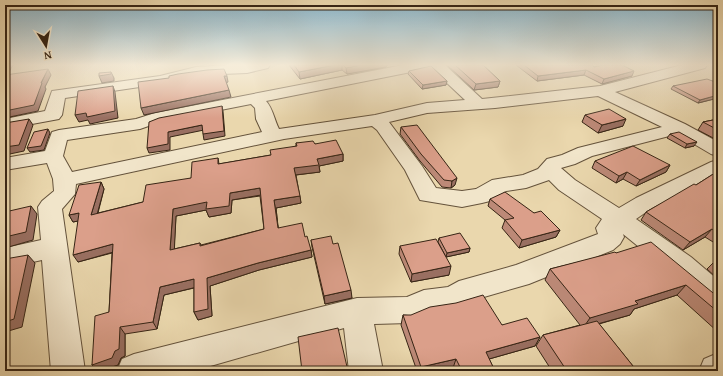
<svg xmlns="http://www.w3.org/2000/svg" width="723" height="376" font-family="'Gentium Book Plus',serif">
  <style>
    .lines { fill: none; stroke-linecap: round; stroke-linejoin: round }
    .minor-casing { stroke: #64523b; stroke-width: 2 }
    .minor { fill: #f1e5ca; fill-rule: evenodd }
    .wall { fill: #bc8977; stroke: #372515; fill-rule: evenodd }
    .shaded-wall { fill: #996f61; stroke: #372515 }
    .building { fill: #db9f8a; stroke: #372515; fill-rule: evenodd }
  </style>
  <rect width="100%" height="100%" fill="#ead7ad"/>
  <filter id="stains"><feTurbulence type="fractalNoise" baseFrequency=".005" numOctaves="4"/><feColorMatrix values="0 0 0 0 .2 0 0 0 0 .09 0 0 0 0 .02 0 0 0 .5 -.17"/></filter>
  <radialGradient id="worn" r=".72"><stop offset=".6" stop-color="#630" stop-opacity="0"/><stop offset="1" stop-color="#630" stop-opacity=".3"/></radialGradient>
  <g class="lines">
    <defs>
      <g id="minor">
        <polygon points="229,65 270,65 268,68 247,73 196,75 160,84 65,98 62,115 59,119 5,129 5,119 45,111 52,91 160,76 196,67"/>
        <path d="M 403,65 L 445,65 L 482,99 L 600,86 L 682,65 L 707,65 L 705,68 L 615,92 L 685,124 L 718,142 L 718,156 L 711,154 L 677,134 L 592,156 L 575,164 L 561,168 L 575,180 L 619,208 L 636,198 L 711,162 L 718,160 L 718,174 L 652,208 L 636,219 L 691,257 L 718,280 L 718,309 L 708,306 L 671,273 L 623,234 L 624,237 L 620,244 L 613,250 L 529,284 L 477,299 L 463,308 L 453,311 L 428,315 L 409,323 L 374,324 L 383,371 L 349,371 L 344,328 L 193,371 L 117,371 L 122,359 L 134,354 L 357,298 L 407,297 L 424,290 L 448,287 L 459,281 L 516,265 L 598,234 L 596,228 L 602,219 L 559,190 L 549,180 L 526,188 L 506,191 L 490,201 L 482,203 L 462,207 L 420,200 L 405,170 L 377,130 L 372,126 L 284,139 L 76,184 L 75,194 L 62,209 L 85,371 L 51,371 L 42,260 L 5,268 L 5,248 L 41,240 L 38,207 L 42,201 L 54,191 L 53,179 L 47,163 L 5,170 L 5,158 L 45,151 L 52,132 L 59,130 L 136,119 L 155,113 ZM 431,68 L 465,100 L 427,103 L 375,115 L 279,129 C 274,119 273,109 266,101 ZM 598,96 L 662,127 L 578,148 L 562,155 L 547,159 L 538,169 L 523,175 L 492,180 L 476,189 L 462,191 L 436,188 L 422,166 L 389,122 L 427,113 L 495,108 ZM 251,104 L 255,108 L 256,119 L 262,132 L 72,172 L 63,156 L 67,140 L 140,129 L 160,122 Z"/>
        <polygon points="718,353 718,371 699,371 704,359"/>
      </g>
    </defs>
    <use href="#minor" class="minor-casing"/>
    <use href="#minor" class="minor"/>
  </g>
  <g class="wall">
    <polygon points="289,65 388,65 386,67 347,74 342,70 300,79"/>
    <polygon points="447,65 483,65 500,81 498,87 474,90"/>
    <polygon points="516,65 592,65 594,67 632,76 602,84 584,75 537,81"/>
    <polygon points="409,71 447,81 446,85 422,89 408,74"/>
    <polygon points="718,83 718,98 698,103 671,89 673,86"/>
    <polygon points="585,115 623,126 598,133 582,122"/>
    <polygon points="718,119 718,139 717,140 698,130 703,122"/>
    <polygon points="401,127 455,185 451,188 442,187 420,161 400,134"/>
    <polygon points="670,134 694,146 685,148 667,138"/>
    <path d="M 296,143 L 315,144 L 343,154 L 343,161 L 319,166 L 320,172 L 296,175 L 301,203 L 276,208 L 278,228 L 305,237 L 311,250 L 312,257 L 259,270 L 210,286 L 212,316 L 198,320 L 194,312 L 194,288 L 164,295 L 157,329 L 125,334 L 125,356 L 121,358 L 118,365 L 100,371 L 98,371 L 92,365 L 109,312 L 112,253 L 78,262 L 78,221 L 73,222 L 69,215 L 101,182 L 104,189 L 98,213 L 143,202 L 191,178 L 218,158 L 219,164 L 271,155 L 296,146 ZM 260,196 L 264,229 L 201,245 L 200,243 L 174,249 L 176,216 L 206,210 L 209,217 L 231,213 L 232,200 Z"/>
    <polygon points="595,161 670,165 666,172 636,186 623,179 616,183 592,168"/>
    <polygon points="718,171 718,245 705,237 683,250 641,220 646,212 696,185"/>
    <polygon points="490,199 534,213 560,230 556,237 519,248 502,228 505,220 488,206"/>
    <polygon points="439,238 470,248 469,252 446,257 438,242"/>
    <polygon points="311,240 333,244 352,298 325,304 312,247"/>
    <polygon points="400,246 449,275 411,282 399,254"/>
    <polygon points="616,253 718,297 718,332 677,295 634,309 630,315 599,324 637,371 552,371 536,346 543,335 580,325 545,280 550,269"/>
    <polygon points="718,258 718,279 707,269"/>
    <polygon points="403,315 502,325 540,337 535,346 489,359 495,371 455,371 453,368 440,371 417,371 401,325"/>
  </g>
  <g class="shaded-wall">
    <polygon points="6,65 13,65 5,79 5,67"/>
    <polygon points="335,65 342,65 342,70 300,79 299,72"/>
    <polygon points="361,65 388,65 386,67 347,74 346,68"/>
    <polygon points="48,69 51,75 45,87 46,89 38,111 5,118 5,111 41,83"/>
    <polygon points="586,70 584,75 537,81 538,76"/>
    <polygon points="634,71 632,76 602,84 604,79"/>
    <polygon points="111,72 114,78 114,81 102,83 99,76"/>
    <polygon points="224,76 227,76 228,82 226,83"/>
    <polygon points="447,81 446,85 422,89 423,85"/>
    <polygon points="500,81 498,87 474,90 476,84"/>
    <polygon points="113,86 115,92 118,118 90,124 88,120 79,122 75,115"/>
    <polygon points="229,90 231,97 144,115 141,108"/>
    <polygon points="718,95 718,98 698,103 700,100"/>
    <polygon points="222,106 223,111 225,136 204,140 203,134"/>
    <polygon points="29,119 33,125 24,151 5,155 5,147"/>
    <polygon points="626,119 623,126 598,133 602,125"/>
    <polygon points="202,125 204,130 170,137 170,150 149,153 147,148 168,132"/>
    <polygon points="48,129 50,133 44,150 30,152 27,148"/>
    <polygon points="697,142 694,146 685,148 687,144"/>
    <polygon points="343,154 343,161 319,166 320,172 295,175 294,168 317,159"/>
    <polygon points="670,165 666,172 636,186 640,180"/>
    <polygon points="627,172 623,179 616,183 619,176"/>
    <polygon points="457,178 455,185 451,188 452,181"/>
    <polygon points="101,182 104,189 95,222 91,215"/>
    <polygon points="260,188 261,195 232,200 231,213 209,217 206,210 176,216 174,257 170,250 173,209 230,193"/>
    <polygon points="300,196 301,203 276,208 279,235 274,200"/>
    <polygon points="31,206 37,214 33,240 5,248 5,237"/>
    <polygon points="79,213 83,220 73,222 69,215"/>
    <polygon points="712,229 705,237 683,250 690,242"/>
    <polygon points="560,230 556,237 519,248 522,240"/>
    <polygon points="113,244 117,251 78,262 73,255"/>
    <polygon points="470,248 469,252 446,257 447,253"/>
    <polygon points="311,250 312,257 259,270 210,286 212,316 198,320 194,312 207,278 258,263"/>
    <polygon points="28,255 35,263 22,327 5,332 5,322"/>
    <polygon points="451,266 449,275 411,282 412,274"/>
    <polygon points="194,279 197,287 164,295 157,329 153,322 160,287"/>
    <polygon points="686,285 677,295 634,309 630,315 583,328 590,318 635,301"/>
    <polygon points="351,290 352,298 325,304 324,296"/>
    <polygon points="120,327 125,334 125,356 121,358 118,365 100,371 98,371 92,365"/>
    <polygon points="540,337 535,346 482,361 486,352"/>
    <polygon points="456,359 453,368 440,371 420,371 421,367"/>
  </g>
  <g class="building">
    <polygon points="294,65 335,65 299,72"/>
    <polygon points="343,65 361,65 346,68"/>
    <polygon points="455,65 483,65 500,81 476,84"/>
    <polygon points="524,65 592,65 594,67 603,65 622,65 634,71 604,79 586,70 538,76"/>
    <polygon points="431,66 447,81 423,85 409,71"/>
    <polygon points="48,69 41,83 42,83 34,105 5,111 5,75"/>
    <polygon points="224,69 227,76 224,76 229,90 141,108 138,82 169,78 169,76 178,74 207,70"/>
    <polygon points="111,72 111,74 99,76 99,73"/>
    <polygon points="707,79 718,83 718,95 700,100 673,86"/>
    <polygon points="113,86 115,111 87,117 86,113 75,115 78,91"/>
    <polygon points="222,106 224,131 203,134 202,125 168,132 168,144 147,148 149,122 159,118"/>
    <polygon points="609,109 626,119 602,125 585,115"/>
    <polygon points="29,119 19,145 5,147 5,123"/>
    <polygon points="718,119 718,130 703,122"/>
    <polygon points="417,125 457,178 452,181 444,180 421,154 401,127"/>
    <polygon points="48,129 41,146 27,148 34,132"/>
    <polygon points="679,132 697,142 687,144 670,134"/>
    <path d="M 336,140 L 343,154 L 317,159 L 319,165 L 294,168 L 300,196 L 274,200 L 278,228 L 302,223 L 305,237 L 307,236 L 311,250 L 258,263 L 207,278 L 208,309 L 194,312 L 194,279 L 160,287 L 153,322 L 120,327 L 119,349 L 115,351 L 112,358 L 92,365 L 95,316 L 109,312 L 113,244 L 73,255 L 79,213 L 69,215 L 79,185 L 101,182 L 91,215 L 143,202 L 146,185 L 191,178 L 192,162 L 218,158 L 218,164 L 271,155 L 270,150 L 297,146 L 296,143 L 313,141 L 315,144 ZM 260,188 L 264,229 L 200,246 L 200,243 L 170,250 L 173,209 L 207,202 L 206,209 L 229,206 L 230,193 Z"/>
    <polygon points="633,146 670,165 640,180 627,172 619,176 595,161"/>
    <polygon points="718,171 718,233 712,229 690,242 646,212 694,184 696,185"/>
    <polygon points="505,192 534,213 541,211 560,230 522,240 505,220 514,218 490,199"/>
    <polygon points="31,206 26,232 5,237 5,212"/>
    <polygon points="460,233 470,248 447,253 439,238"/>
    <polygon points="331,236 333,244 338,243 351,290 324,296 311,240"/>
    <polygon points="436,239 451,266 412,274 400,246"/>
    <polygon points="651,242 718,297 718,312 686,285 635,301 638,304 590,318 550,269 615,252 616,253"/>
    <polygon points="28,255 14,319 5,322 5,259"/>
    <polygon points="718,258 718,264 715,261"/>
    <polygon points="483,295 502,325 527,318 540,337 486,352 495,371 462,371 456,359 421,367 403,315 411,315 430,307 456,303"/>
    <polygon points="597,321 637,371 567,371 543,335"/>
    <polygon points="338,328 348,371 302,371 298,337"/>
  </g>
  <linearGradient id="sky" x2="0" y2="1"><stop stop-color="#88b6cd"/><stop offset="0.55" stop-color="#f6edda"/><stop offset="1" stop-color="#f6edda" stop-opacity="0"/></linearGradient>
  <rect width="723" height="118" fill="url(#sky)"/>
  <rect width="723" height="376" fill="none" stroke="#ead7ad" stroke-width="20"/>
  <rect x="6" y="6" width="711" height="364" fill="none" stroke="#372515" stroke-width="2"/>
  <rect x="10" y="10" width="703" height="356" fill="none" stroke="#372515"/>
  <g transform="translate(46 46) rotate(169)" stroke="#f1e5ca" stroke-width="3" paint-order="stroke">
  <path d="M0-3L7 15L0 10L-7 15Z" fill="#372515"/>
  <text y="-6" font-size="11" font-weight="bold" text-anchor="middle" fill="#372515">N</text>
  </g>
  <rect width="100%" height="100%" filter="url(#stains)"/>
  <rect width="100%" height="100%" fill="url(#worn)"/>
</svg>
